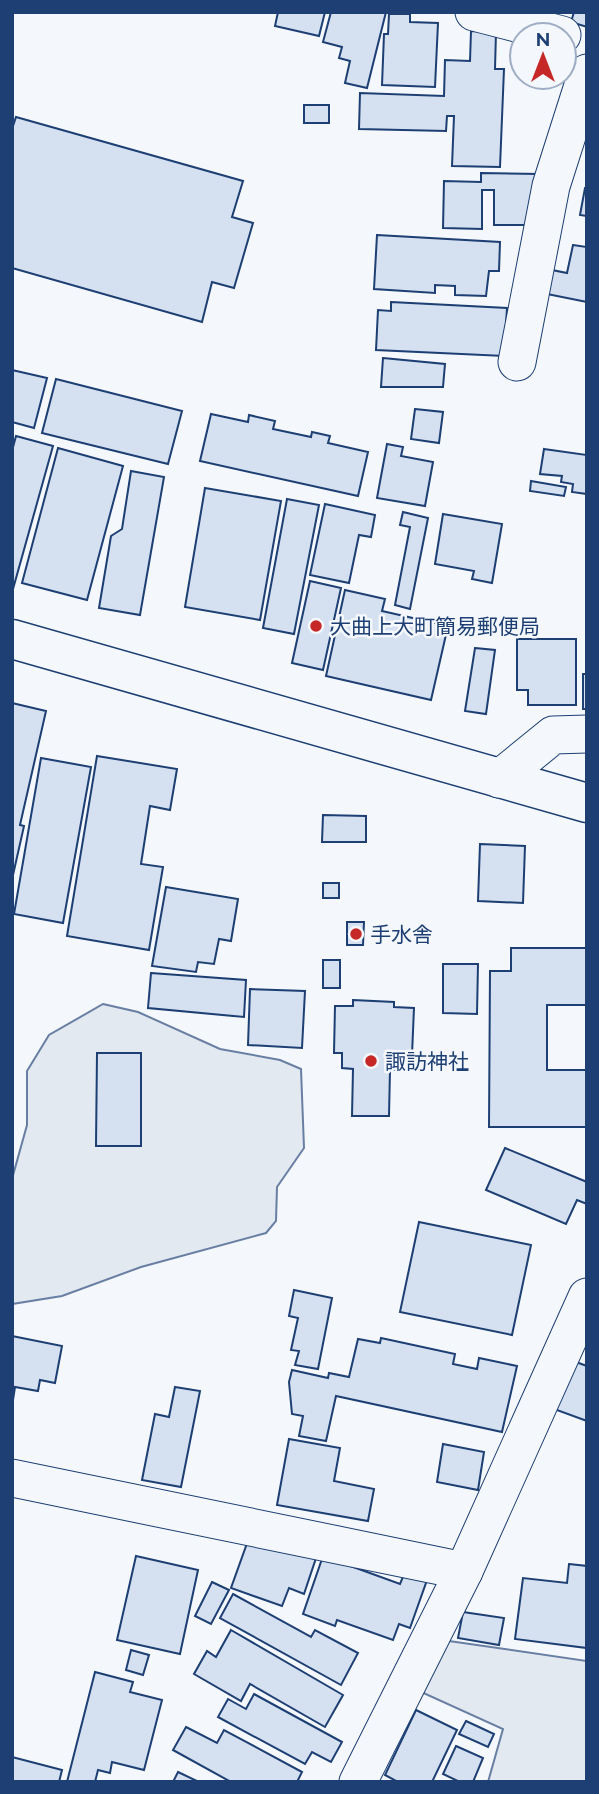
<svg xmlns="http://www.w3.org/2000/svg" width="599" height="1794" font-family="Raleway,'Noto Sans JP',sans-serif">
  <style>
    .green { fill: #e3e9f0; stroke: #687fa3; stroke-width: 2 }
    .building { fill: #d5e0f0; stroke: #1d3f73; stroke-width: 2 }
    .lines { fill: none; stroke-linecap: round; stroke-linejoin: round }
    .street-casing { stroke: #1d3f73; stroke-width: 39 }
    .secondary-casing { stroke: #1d3f73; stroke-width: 41 }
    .street { stroke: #f4f7fb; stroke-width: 37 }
    .secondary { stroke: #f4f7fb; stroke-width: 38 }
    .poi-dot { fill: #c62828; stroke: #f4f7fb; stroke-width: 2.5 }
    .labels { text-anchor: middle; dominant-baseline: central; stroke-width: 5; stroke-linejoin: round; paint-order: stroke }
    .poi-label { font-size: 21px; fill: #1d3f73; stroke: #f4f7fb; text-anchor: start }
  </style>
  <rect width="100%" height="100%" fill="#f4f7fb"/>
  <g class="green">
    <polygon points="103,1004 138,1012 220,1049 280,1060 301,1069 304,1148 277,1187 276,1221 266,1233 141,1267 62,1296 12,1304 12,1179 27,1125 27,1071 49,1035"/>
    <polygon points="442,1640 587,1661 587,1782 488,1782 503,1729 419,1691"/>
  </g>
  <g class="building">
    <polygon points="278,12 325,12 319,36 275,26"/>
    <polygon points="331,12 386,12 367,88 345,83 350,61 339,58 342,47 323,42"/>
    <polygon points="574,12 587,12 587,27 571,22"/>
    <polygon points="389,14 410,14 410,22 438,23 435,87 382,85 384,34 388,34"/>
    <polygon points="471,31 496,32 495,69 504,69 500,167 452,166 454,116 447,116 446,131 359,129 360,93 444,96 445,60 470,61"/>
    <rect x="304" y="105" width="25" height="18"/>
    <polygon points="16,117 243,181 232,217 253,223 234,288 212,282 202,322 12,268 12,129"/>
    <polygon points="481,173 539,174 534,225 494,225 494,190 482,190 482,229 443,228 444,181 481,182"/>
    <polygon points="585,188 587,188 587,216 580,215"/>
    <polygon points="377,235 500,242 499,271 489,271 486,296 455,295 455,286 435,285 435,293 374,289"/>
    <polygon points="573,245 587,247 587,302 542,293 547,269 567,273"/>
    <polygon points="391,302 507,308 504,356 376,350 378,310 391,311"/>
    <polygon points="383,358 445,364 443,387 381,387"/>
    <polygon points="12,370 47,378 34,428 12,422"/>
    <polygon points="56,379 182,411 168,464 42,433"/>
    <polygon points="415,409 443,412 439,443 411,439"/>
    <polygon points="211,414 248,422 249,415 275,421 273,429 311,437 312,432 330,436 328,443 368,452 358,496 200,461"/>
    <polygon points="16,436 53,446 13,589 12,451"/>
    <polygon points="387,444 403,447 401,456 433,462 425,506 377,498"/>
    <polygon points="58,448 123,466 87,600 22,583"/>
    <polygon points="544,449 587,455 587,494 572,492 573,484 561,482 562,476 540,474"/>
    <polygon points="131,471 164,477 140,615 99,608 111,536 122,529"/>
    <polygon points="531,481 566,487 564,496 530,491"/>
    <polygon points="205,488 281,501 260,620 185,607"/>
    <polygon points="287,499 319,505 294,634 263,628"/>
    <polygon points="325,504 375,515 371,537 359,535 349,583 310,575"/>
    <polygon points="403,512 428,518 410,609 395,605 410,527 400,525"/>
    <polygon points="443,514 502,524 492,583 472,579 474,571 435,564"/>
    <polygon points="310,581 341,588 323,670 292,663"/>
    <polygon points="345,590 385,599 382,611 448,626 431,700 326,676"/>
    <polygon points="517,639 576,639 576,705 528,705 528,690 517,690"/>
    <polygon points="475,648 495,650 486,714 465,711"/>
    <rect x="583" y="674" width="4" height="35"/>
    <polygon points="12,703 46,711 20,825 24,826 13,875"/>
    <polygon points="97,756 177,769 170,810 150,806 141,864 163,867 149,950 67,936"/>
    <polygon points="41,758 91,767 63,923 14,914"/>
    <polygon points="323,815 366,816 366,842 322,842"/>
    <polygon points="480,844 525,846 523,903 478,901"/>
    <rect x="323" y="883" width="16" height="15"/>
    <polygon points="166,887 238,899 231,941 219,939 214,964 198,962 196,972 152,966"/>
    <polygon points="347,922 364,922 363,945 347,945"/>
    <polygon points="511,948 587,948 587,1005 547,1005 547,1070 587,1070 587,1127 489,1127 490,971 511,971"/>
    <rect x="323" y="960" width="17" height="28"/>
    <polygon points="443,964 478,964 477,1014 443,1013"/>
    <polygon points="151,973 246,980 244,1017 148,1008"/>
    <polygon points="250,989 305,991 302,1048 248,1045"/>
    <polygon points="353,1000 394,1002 394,1007 414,1008 412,1055 400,1054 400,1070 390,1070 389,1116 352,1116 353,1069 342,1068 342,1053 334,1053 335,1006 353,1006"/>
    <polygon points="97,1053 141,1053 141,1146 96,1146"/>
    <polygon points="505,1148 587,1182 587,1204 577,1200 566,1224 486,1190"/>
    <polygon points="419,1222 531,1245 512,1335 400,1312"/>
    <polygon points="294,1290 332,1298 318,1369 295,1365 299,1351 291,1350 298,1318 289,1316"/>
    <polygon points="12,1336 62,1346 55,1383 40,1380 38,1391 15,1387 13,1400"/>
    <polygon points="381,1338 455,1354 453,1364 477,1369 479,1358 517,1366 502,1432 336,1396 326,1441 299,1436 303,1416 292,1414 289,1382 292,1370 328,1378 329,1373 349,1377 358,1339 380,1343"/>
    <polygon points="573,1361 587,1366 587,1421 554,1409"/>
    <polygon points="175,1387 200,1391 181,1487 142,1480 155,1414 169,1417"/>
    <polygon points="289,1439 340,1448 334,1481 374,1489 368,1521 277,1505"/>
    <polygon points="443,1444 484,1452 478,1490 437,1482"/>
    <polygon points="250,1535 316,1558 304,1594 289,1588 282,1606 231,1588"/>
    <polygon points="136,1556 198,1570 180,1654 117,1640"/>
    <polygon points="323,1556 400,1584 405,1572 427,1580 410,1628 399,1624 393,1640 337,1620 335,1626 303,1614"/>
    <polygon points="569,1564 587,1566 587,1648 515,1639 523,1578 567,1583"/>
    <polygon points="212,1582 229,1590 211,1624 195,1616"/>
    <polygon points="233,1594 311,1637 315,1630 358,1653 341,1685 220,1618"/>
    <polygon points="463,1612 504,1618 499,1645 458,1638"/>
    <polygon points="231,1630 343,1695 325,1727 250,1684 241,1701 194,1674 207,1651 216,1657"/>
    <polygon points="131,1650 149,1655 143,1675 126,1670"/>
    <polygon points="95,1672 133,1682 130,1692 162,1700 144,1770 112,1762 110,1773 98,1770 95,1782 67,1782"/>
    <polygon points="254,1694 342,1742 331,1762 312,1752 305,1764 218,1717 228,1699 246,1709"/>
    <polygon points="416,1710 457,1730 432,1782 398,1782 385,1775"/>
    <polygon points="466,1721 494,1734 488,1747 459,1734"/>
    <polygon points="186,1727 217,1743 224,1730 302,1772 297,1782 231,1782 173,1750"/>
    <polygon points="456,1746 483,1758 473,1782 460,1782 443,1774"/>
    <polygon points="12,1757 62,1770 59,1782 12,1782"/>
    <polygon points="178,1772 199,1782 173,1782"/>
  </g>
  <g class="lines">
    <defs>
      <g id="street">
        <polyline points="474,12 562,35"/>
        <polyline points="517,362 551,186 587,73"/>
        <polyline points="499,779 553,735 587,734"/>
        <polyline points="12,1478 464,1571"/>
        <polyline points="358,1782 464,1571 587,1297"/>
      </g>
      <polyline id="secondary" points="12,639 587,803"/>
    </defs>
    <use href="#street" class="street-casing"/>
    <use href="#secondary" class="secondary-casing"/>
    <use href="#street" class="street"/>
    <use href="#secondary" class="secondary"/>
  </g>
  <g class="poi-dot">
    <circle cx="316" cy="626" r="7"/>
    <circle cx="356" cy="934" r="7"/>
    <circle cx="371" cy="1061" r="7"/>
  </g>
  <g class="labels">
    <g class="poi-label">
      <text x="330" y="626">大曲上大町簡易郵便局</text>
      <text x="370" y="934">手水舎</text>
      <text x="385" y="1061">諏訪神社</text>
    </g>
  </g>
  <rect width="599" height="1794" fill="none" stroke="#1d3f73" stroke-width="28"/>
  <g transform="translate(543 56)"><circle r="33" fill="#f4f7fb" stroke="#9eadc5" stroke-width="2"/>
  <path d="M0-5L12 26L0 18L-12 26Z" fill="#c62828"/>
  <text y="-10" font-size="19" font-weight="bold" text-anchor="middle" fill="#1d3f73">N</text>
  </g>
</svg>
